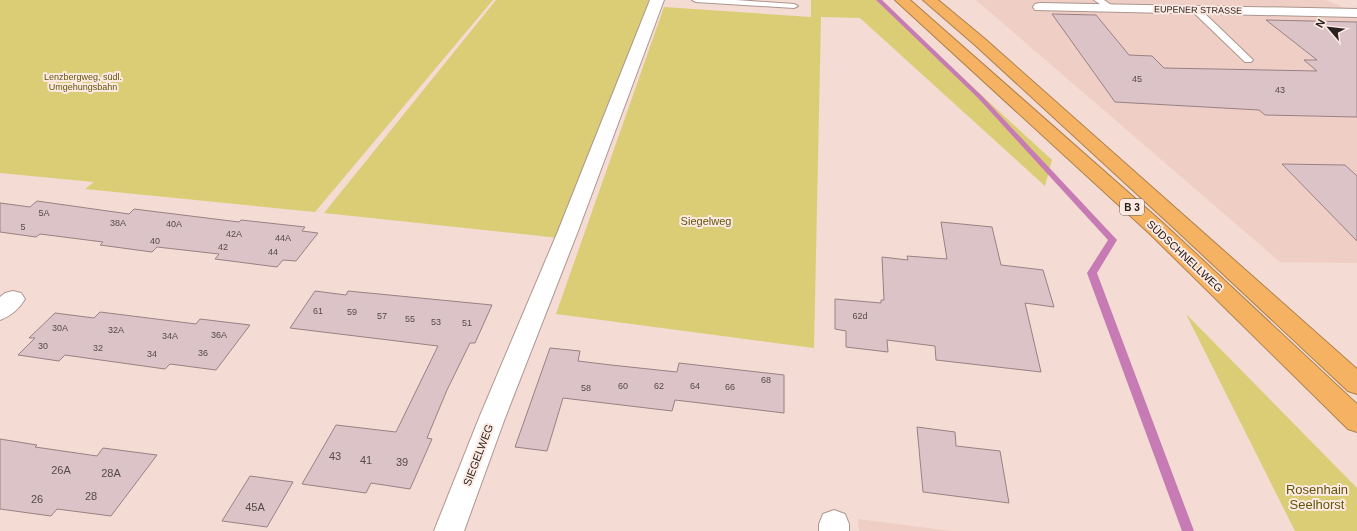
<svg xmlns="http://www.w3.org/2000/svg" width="1357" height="531" font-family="Arial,sans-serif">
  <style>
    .built { fill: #efcec5 }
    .green { fill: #dacd76 }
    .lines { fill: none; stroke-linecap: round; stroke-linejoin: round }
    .stream { fill: #c67bb4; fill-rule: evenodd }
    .building { fill: #dcc3c7; stroke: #988184 }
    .lane-casing { stroke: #ac968e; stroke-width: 2 }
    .street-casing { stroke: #ac968e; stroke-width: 2 }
    .highway-casing { stroke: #ad804b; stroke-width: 2 }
    .lane { fill: #fff; fill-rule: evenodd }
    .street { fill: #fff; fill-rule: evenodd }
    .highway { fill: #f4b262; fill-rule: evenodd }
    .labels { text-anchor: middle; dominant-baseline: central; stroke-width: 4; stroke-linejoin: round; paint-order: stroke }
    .far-street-label { font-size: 9px; fill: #2a221f; stroke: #fdeae3 }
    .far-park-label { font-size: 9px; fill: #61560b; stroke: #fdeae3 }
    .number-label { font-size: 9px; fill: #564a49 }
    .shield { fill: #fdeae3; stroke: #695e5a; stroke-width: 1 }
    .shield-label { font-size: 10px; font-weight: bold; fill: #2a221f }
    .park-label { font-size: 11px; fill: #61560b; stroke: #fdeae3 }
    .street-label { font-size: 11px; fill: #2a221f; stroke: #fdeae3 }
    .near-number-label { font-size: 11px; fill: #564a49 }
    .near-park-label { font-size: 13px; fill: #61560b; stroke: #fdeae3 }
  </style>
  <rect width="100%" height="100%" fill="#f4dbd3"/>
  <g class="built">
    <polygon points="976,0 1326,0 1357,13 1357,263 1280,262"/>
    <polygon points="858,519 951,531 859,531"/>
  </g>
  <g class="green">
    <polygon points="0,0 493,0 315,212 85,189 94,182 0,173"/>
    <polygon points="496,0 649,0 559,238 324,213"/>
    <polygon points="811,0 878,0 1052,160 1045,186 860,18 821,17 814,348 556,314 664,7 811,17"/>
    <polygon points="1186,314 1357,488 1357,531 1295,531"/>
  </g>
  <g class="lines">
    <polygon class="stream" points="876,0 882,0 982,96 1117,240 1097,273 1194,531 1182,531 1087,273 1108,240 978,98"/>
  </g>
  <g class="building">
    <polygon points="1052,14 1096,15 1129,55 1152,56 1164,68 1317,71 1304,60 1317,60 1266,20 1357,22 1357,117 1265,115 1259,110 1115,102"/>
    <polygon points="1282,164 1345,165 1357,176 1357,241"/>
    <polygon points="37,201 129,214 134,209 239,222 241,220 305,227 302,231 318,233 296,261 283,260 277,267 215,259 219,254 157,247 152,252 100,245 103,242 40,234 36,237 0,232 0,203 30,207"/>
    <polygon points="941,222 992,227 1001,265 1043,270 1054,307 1025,303 1041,372 936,360 935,346 887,340 888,352 846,347 846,331 835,329 835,299 881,303 881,300 884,300 882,257 908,260 907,256 947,259"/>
    <polygon points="315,291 346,295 348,291 492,305 475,343 470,343 447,390 427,438 432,439 410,489 371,483 366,493 302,484 336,425 396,432 438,346 290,328"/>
    <polygon points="100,312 196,324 200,319 250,325 216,370 170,364 165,369 65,355 59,361 18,355 35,338 29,338 55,313 94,318"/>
    <polygon points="550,348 580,351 578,361 611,365 677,372 679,363 784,375 784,413 675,400 672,411 563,398 547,451 515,447"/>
    <polygon points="917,427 955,432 956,446 1000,451 1009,503 923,492"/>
    <polygon points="0,439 37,445 35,447 97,456 103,448 157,455 111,516 57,509 51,516 0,509"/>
    <polygon points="250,476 293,482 267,527 222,521"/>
  </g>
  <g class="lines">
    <defs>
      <g id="lane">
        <polygon points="692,0 736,0 794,4 798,6 794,8 696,2"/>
        <polygon points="1094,0 1104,0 1117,9 1116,11 1110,11"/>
        <polygon points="1193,8 1199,8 1251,58 1253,60 1251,62 1245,62 1193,12 1192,10"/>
      </g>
      <g id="street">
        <polygon points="650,0 664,0 578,231 505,418 464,531 434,531 479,418 558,231"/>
        <polygon points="1040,3 1357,9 1357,17 1035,10 1033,7 1035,4"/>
        <path d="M 13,291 L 21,293 L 25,299 C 19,309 11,316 0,320 L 0,297 L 5,293 Z"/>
        <polygon points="834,510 845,514 849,524 849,531 819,531 819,524 823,514"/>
      </g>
      <g id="highway">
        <polygon points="895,0 910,0 1163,223 1357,404 1357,432 1348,429 1149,233"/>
        <polygon points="923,0 938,0 985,39 1357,369 1357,394 1348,391 1175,229 975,45"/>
      </g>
    </defs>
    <use href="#lane" class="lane-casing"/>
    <use href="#street" class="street-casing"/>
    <use href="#highway" class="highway-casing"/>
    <use href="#lane" class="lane"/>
    <use href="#street" class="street"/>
    <use href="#highway" class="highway"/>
  </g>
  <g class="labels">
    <g class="far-street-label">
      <text transform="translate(1198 10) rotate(1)">EUPENER STRASSE</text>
    </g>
    <g class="far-park-label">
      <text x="83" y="77">Lenzbergweg, südl.<tspan x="83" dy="10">Umgehungsbahn</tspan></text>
    </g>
    <g class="number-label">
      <text x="1137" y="79">45</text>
      <text x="1280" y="90">43</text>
      <text x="44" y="213">5A</text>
      <text x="118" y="223">38A</text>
      <text x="174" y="224">40A</text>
      <text x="23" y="227">5</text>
      <text x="234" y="234">42A</text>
      <text x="283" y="238">44A</text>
      <text x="155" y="241">40</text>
      <text x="223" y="247">42</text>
      <text x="273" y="252">44</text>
      <text x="318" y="311">61</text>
      <text x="352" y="312">59</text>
      <text x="382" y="316">57</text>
      <text x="860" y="316">62d</text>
      <text x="410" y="319">55</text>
      <text x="436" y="322">53</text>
      <text x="467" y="323">51</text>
      <text x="60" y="328">30A</text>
      <text x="116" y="330">32A</text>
      <text x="219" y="335">36A</text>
      <text x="170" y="336">34A</text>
      <text x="43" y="346">30</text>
      <text x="98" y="348">32</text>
      <text x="203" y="353">36</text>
      <text x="152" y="354">34</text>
      <text x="766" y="380">68</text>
      <text x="623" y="386">60</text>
      <text x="659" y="386">62</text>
      <text x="695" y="386">64</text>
      <text x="730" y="387">66</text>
      <text x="586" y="388">58</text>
    </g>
    <rect class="shield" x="1120" y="199" width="24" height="16" rx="3"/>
    <g class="shield-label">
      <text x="1132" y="207">B 3</text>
    </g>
    <g class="park-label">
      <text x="706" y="221">Siegelweg</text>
    </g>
    <g class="street-label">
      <text transform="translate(1185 256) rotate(43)">SÜDSCHNELLWEG</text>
      <text transform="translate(478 455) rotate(-69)">SIEGELWEG</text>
    </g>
    <g class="near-number-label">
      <text x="335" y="456">43</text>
      <text x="366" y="460">41</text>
      <text x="402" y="462">39</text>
      <text x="61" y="470">26A</text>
      <text x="111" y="473">28A</text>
      <text x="91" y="496">28</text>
      <text x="37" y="499">26</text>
      <text x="255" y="507">45A</text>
    </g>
    <g class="near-park-label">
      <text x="1317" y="489">Rosenhain<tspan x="1317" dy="15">Seelhorst</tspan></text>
    </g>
  </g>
  <g transform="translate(1329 28) rotate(298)" stroke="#fdeae3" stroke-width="3" paint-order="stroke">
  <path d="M0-3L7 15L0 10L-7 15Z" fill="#2a221f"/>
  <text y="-6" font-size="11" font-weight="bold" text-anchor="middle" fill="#2a221f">N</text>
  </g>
</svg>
